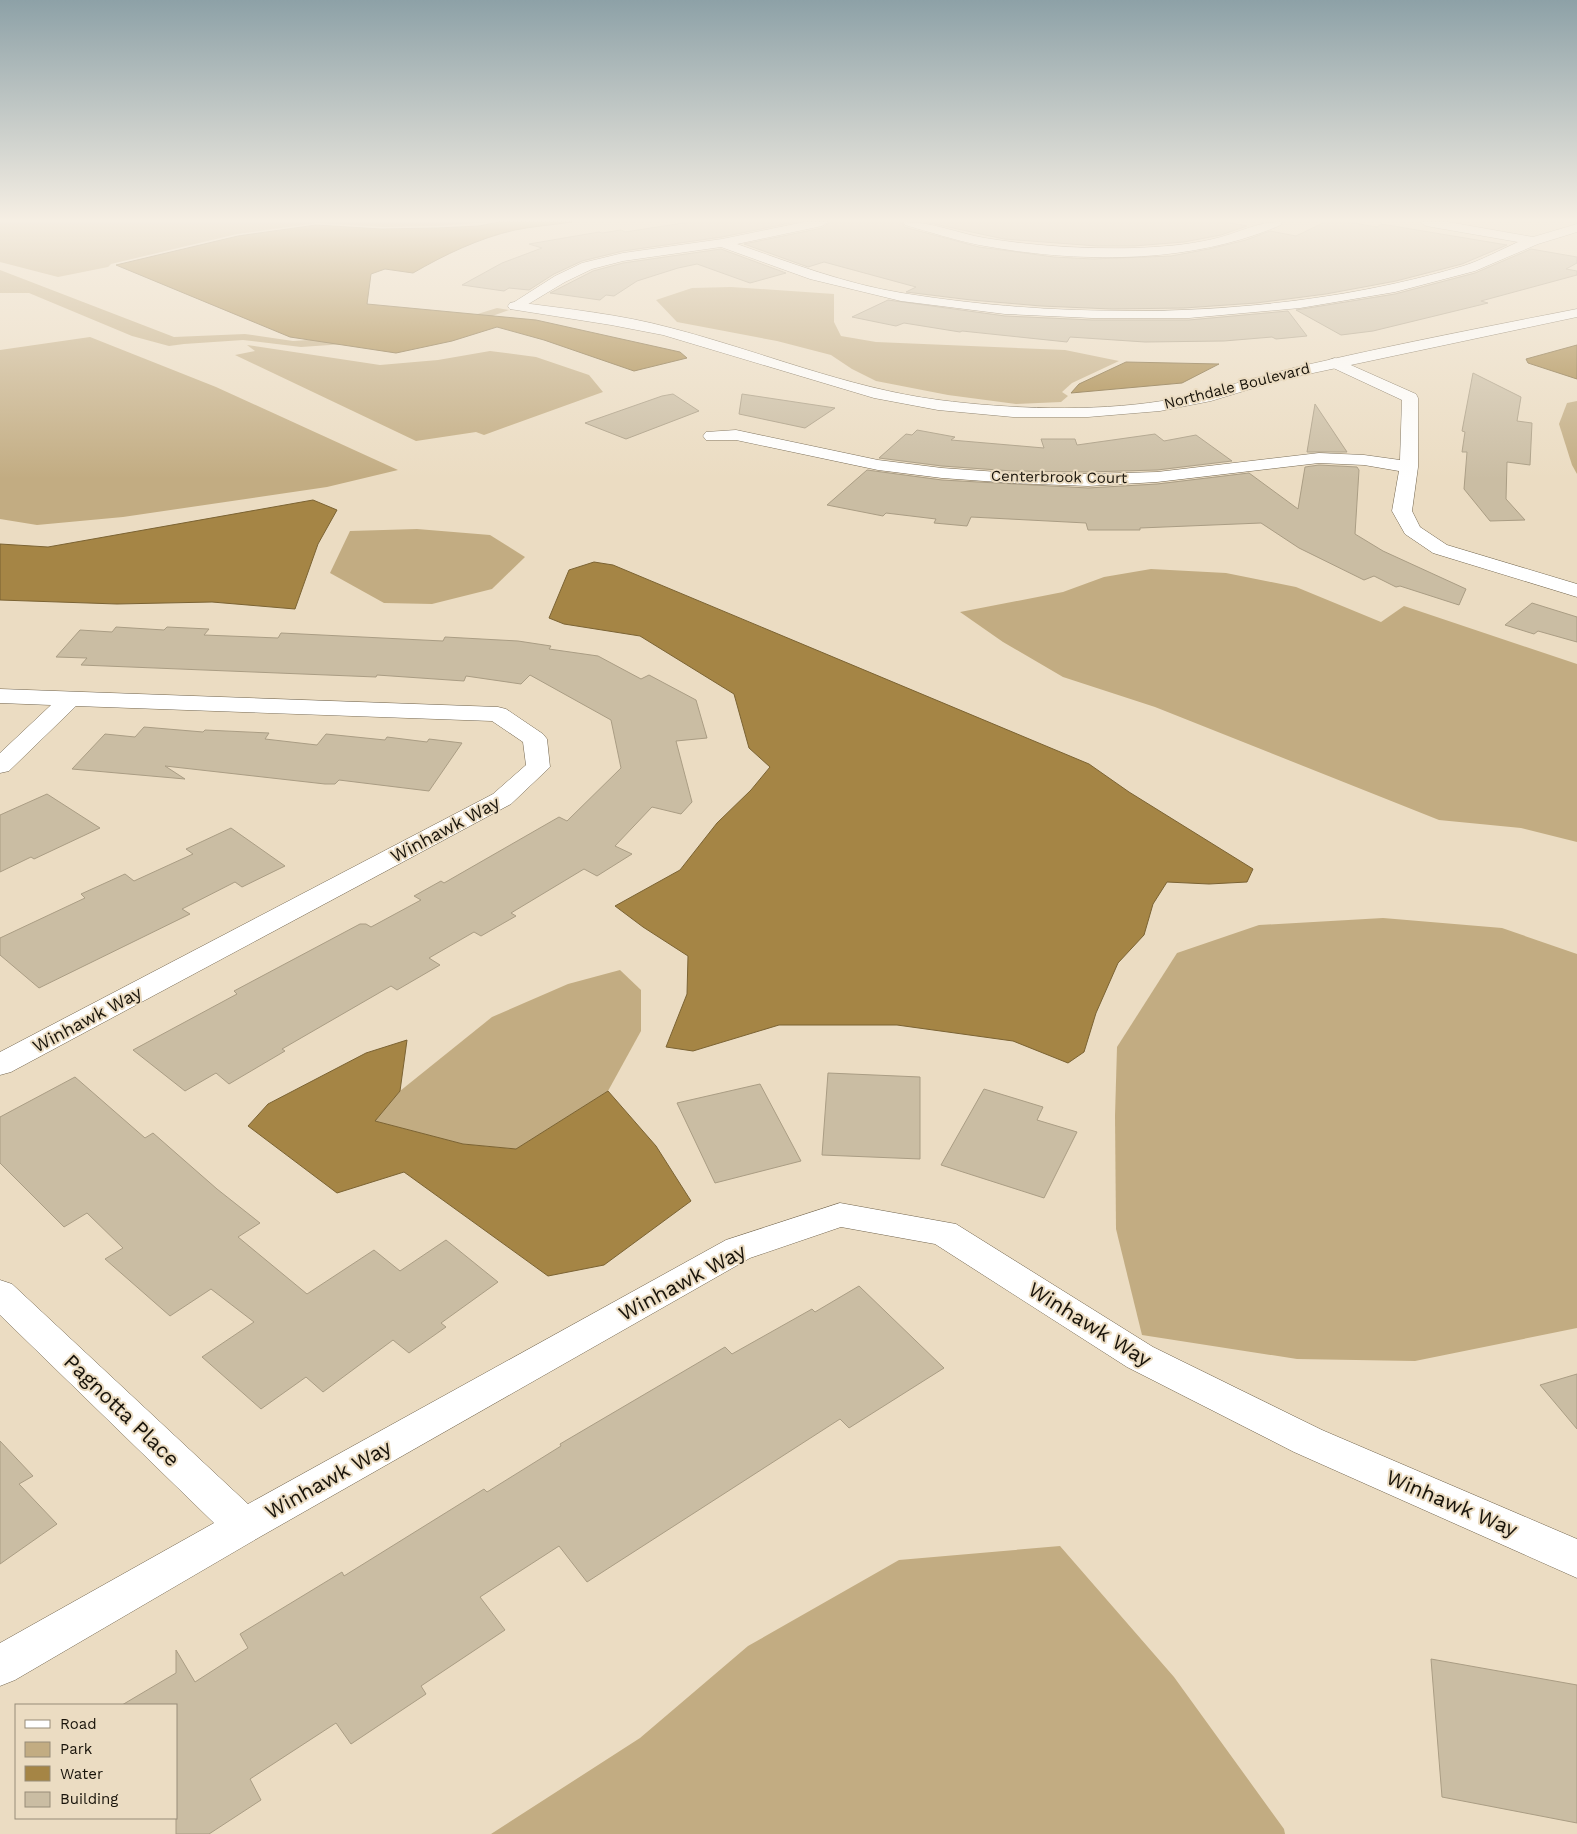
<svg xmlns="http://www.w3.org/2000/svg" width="1577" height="1834" font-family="'Work Sans',sans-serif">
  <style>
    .green { fill: #c2ac82 }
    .water { fill: #a58545; stroke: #7b6333 }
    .building { fill: #cabda3; stroke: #aa9d84 }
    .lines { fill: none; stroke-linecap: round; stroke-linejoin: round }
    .minor-casing { stroke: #72654e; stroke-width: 1 }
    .tertiary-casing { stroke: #72654e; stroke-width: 1 }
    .minor { fill: #fff; fill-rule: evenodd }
    .tertiary { fill: #fff; fill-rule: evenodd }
    .labels { text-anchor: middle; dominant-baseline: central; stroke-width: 4; stroke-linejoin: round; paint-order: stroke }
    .far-street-label { font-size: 15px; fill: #18130a; stroke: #ebdcc2 }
    .street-label { font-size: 18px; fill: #18130a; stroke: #ebdcc2 }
    .near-street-label { font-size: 21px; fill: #18130a; stroke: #ebdcc2 }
  </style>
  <rect width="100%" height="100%" fill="#ebdcc2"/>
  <g class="green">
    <polygon points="0,222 488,222 438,226 383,227 317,223 237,234 111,264 108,267 58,277 0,262"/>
    <polygon points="0,270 174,337 245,334 293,341 416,333 497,308 509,310 431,338 301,347 243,340 184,344 169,346 132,336 29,293 0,293"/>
    <polygon points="731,287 834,294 834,322 841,336 876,342 1065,350 1119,361 1072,383 1062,392 1068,396 1061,402 1016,404 948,395 876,381 852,369 831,355 777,341 677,322 656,300 692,288"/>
    <polygon points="90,337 216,387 398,470 327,487 123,517 37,525 0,519 0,350"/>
    <polygon points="247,345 380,365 438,360 490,351 536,357 589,375 603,392 484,435 476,432 416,441 235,355 255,351"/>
    <polygon points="1577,401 1577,474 1572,465 1559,424 1567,403"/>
    <polygon points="417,529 490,535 525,557 492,589 432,604 384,603 330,573 350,531"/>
    <polygon points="1151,569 1226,573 1296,587 1381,622 1404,606 1577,664 1577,842 1521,828 1439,820 1155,707 1063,677 1003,642 960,612 1063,592 1104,577"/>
    <polygon points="1383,918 1502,928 1577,954 1577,1328 1415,1361 1297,1359 1142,1335 1116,1229 1115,1116 1117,1047 1177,953 1259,925"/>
    <polygon points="620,970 641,990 641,1031 608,1091 516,1149 463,1144 375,1121 400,1091 492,1017 568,984"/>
    <polygon points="1060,1546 1174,1677 1284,1829 1285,1834 491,1834 640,1738 748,1646 899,1560"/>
  </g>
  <g class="water">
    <path d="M 499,222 L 572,222 C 553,225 533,226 515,230 C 479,238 444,255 413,273 L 385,269 L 371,274 L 367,304 L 536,320 L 680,352 L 687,358 L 634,371 L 544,340 L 497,327 L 452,341 L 396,353 L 290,337 L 116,265 L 238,236 L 316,225 L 381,229 L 437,228 L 479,226 Z"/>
    <polygon points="1577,345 1577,379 1528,363 1526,359"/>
    <polygon points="1126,362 1219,364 1182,383 1071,393 1079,384"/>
    <polygon points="313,500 337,510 318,544 295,609 212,602 117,604 0,600 0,544 48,547"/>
    <polygon points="594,562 613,565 1089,764 1129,792 1253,869 1247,882 1209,884 1167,882 1153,904 1144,935 1118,963 1096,1013 1084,1052 1068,1063 1013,1041 897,1025 779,1025 693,1051 666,1047 687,994 688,956 643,927 615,906 680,870 717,823 751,790 770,767 749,748 734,694 640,636 564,624 549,618 569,570"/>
    <polygon points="407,1040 400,1091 375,1121 463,1144 516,1149 608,1091 656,1146 691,1201 604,1265 548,1276 404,1172 337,1193 248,1126 268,1104 366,1053"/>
  </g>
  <g class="building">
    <polygon points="690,222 795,222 722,237 623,251 582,261 554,274 529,290 509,288 504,291 462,285 502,263 542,248 529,244 599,232 602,233 621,230 625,232"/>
    <polygon points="830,222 902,222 904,227 979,247 1054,257 1093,259 1171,256 1209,249 1246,240 1270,231 1296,236 1325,222 1348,222 1377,227 1381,224 1507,245 1462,264 1396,281 1326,294 1256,303 1184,308 1112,309 1041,306 971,300 906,292 916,287 824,262 808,267 744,244 822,228"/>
    <polygon points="925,222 1226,222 1247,226 1221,235 1184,242 1134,246 1097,246 1004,239"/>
    <polygon points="721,249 786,273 750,283 697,264 678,268 637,281 614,296 606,295 600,300 550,293 593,271 623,263"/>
    <polygon points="1531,249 1577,257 1577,263 1566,269 1577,271 1577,275 1481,301 1488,303 1373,331 1341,335 1296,310 1395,294 1475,273"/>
    <polygon points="888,300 1005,316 1092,320 1189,320 1288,311 1307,336 1276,339 1272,337 1224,341 1145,342 1070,337 1067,342 962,331 960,332 904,323 896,326 852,317"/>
    <polygon points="1473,373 1521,397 1517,421 1532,423 1530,465 1507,462 1506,499 1525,520 1490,521 1464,489 1467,452 1462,452 1465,432 1462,431"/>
    <polygon points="673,394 699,411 626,439 585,423 662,396"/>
    <polygon points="742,394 835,408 805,428 739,414"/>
    <polygon points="1315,404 1347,452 1307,452"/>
    <polygon points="917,430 955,437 951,440 1044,448 1041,439 1075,439 1077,445 1155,434 1164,441 1196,435 1232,461 1157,470 1088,472 1012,471 942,466 879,458 906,434 912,435"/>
    <polygon points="1319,465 1357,467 1359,470 1355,534 1383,551 1466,589 1459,605 1400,586 1396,587 1374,576 1364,580 1299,548 1261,523 1140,528 1140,530 1088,530 1086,523 971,517 967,526 934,523 936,519 886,513 883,516 827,505 867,470 942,480 1088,488 1157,484 1249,473 1298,509 1305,467"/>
    <polygon points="1532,603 1577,617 1577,642 1538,631 1534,634 1505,625"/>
    <polygon points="116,627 164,630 167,627 209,629 204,635 278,638 281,633 443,641 445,637 518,641 551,646 549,649 598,656 641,679 649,675 696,700 707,738 676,741 692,802 681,814 652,807 615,846 632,854 597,876 584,869 511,913 516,916 481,936 474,932 429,958 440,965 397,990 391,986 282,1049 285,1051 229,1084 216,1073 185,1091 133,1050 237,994 234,991 360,924 366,924 371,927 421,900 414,896 441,881 444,883 559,817 567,821 621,768 611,720 530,675 521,684 466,676 464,681 377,675 376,677 81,665 87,658 56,657 80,630 112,632"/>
    <polygon points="144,727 203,732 205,730 269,733 265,739 317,745 326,734 385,740 387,737 427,742 429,739 462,743 429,791 339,780 335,784 325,784 165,766 185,779 72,769 105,734 135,737"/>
    <polygon points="47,794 100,828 34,859 31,857 0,872 0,815"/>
    <polygon points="231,828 285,866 242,887 235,882 182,909 190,914 39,988 0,955 0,938 85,898 81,894 125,874 134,881 193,854 186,849"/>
    <polygon points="828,1073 920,1077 920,1159 822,1155"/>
    <polygon points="75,1077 145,1138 153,1133 217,1189 260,1223 238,1237 307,1294 374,1250 400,1271 446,1240 498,1282 441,1323 446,1327 409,1353 393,1340 323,1392 306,1377 261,1409 202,1357 254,1322 211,1289 170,1316 105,1259 123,1248 87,1213 64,1227 0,1163 0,1117"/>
    <polygon points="760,1084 801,1161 715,1183 677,1103"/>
    <polygon points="984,1089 1043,1107 1037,1120 1077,1132 1044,1198 941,1165"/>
    <polygon points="859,1286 944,1368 849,1428 840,1419 587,1582 559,1546 480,1597 505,1630 421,1686 426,1694 351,1744 336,1723 250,1779 261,1800 209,1834 176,1834 176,1705 122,1705 176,1673 176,1650 195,1682 248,1648 240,1634 342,1572 344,1576 484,1489 487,1492 561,1446 560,1444 725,1347 732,1354 812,1309 815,1312"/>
    <polygon points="1577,1374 1577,1429 1540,1385"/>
    <polygon points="0,1441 33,1476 19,1484 57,1524 0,1564"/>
    <polygon points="1431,1659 1577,1685 1577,1823 1442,1797"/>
  </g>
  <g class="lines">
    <defs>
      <g id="minor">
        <path d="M 804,222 L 828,222 L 822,226 L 737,244 C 791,263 846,284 902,293 C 1081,322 1288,318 1463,266 C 1482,260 1500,250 1518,242 L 1426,226 L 1420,222 L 1448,222 L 1533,237 L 1577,224 L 1577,232 L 1538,244 L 1475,271 L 1395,292 L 1300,308 L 1189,318 L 1092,318 L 1005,314 L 901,301 L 810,279 L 721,247 L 623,261 L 592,269 L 565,282 L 520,309 L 510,309 L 508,306 L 555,276 L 582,263 L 623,253 L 722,239 Z"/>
        <path d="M 904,222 C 933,222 957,233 985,238 C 1034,246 1084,249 1134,248 C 1160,247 1188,245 1213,239 C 1237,234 1258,221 1282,222 L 1281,225 C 1188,265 1077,263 979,245 C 954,240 930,232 905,225 Z"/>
        <polygon points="1335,358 1416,394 1418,398 1418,467 1412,511 1420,527 1447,545 1577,584 1577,597 1433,553 1405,534 1392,511 1399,471 1364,465 1319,463 1157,482 1088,486 1012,483 942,478 878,470 736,440 706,440 703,436 706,432 736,430 878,460 942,468 1012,473 1088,474 1157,472 1319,453 1364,455 1400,460 1402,400 1329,366 1327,363 1329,360"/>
        <polygon points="0,689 498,707 506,709 543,734 547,739 550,767 511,804 11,1072 0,1075 0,1052 493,794 526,765 523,742 492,721 76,706 9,771 0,773 0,753 51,705 0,703"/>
        <polygon points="840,1203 956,1224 1153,1347 1322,1430 1577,1539 1577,1578 1294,1452 1127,1367 935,1244 841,1227 750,1258 258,1538 15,1680 0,1686 0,1643 214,1523 0,1315 0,1280 12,1284 248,1504 726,1240"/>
      </g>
      <path id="tertiary" d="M 515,302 C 567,309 620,314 671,328 C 760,351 847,388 939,400 C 1010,409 1091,412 1162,401 C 1214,392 1264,374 1315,363 C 1402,343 1490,326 1577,309 L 1577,317 L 1280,380 L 1211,401 L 1160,411 L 1088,417 L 1013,417 L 938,410 L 874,398 L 663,335 L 611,325 L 510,309 L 508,306 L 510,303 Z"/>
    </defs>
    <use href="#minor" class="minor-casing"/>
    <use href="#tertiary" class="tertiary-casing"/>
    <use href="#minor" class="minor"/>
    <use href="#tertiary" class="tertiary"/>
  </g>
  <linearGradient id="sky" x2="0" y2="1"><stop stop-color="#8da1a7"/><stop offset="0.46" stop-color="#f6efe4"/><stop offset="1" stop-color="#f6efe4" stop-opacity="0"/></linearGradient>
  <rect width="1577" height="479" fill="url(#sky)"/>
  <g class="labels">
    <g class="far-street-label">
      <text transform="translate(1237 386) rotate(-14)">Northdale Boulevard</text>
      <text transform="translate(1059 477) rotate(1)">Centerbrook Court</text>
    </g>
    <g class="street-label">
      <text transform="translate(445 829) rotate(-28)">Winhawk Way</text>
      <text transform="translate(87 1019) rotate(-28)">Winhawk Way</text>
    </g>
    <g class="near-street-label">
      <text transform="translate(682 1282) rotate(-28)">Winhawk Way</text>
      <text transform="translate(1090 1324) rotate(32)">Winhawk Way</text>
      <text transform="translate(122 1410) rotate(44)">Pagnotta Place</text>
      <text transform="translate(328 1479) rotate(-29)">Winhawk Way</text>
      <text transform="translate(1452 1503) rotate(23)">Winhawk Way</text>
    </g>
  </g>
  <rect x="15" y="1704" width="162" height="115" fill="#ebdcc2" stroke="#978c78"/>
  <rect x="25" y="1720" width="25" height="8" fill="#ffffff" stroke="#978c78"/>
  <text x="60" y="1729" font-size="15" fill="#18130a">Road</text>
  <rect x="25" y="1742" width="25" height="15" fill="#c2ac82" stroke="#978c78"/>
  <text x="60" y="1754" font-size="15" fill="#18130a">Park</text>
  <rect x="25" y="1766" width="25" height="15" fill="#a58545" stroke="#978c78"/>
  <text x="60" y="1779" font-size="15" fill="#18130a">Water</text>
  <rect x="25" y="1792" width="25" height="15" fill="#cabda3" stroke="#978c78"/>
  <text x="60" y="1804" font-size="15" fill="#18130a">Building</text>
</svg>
